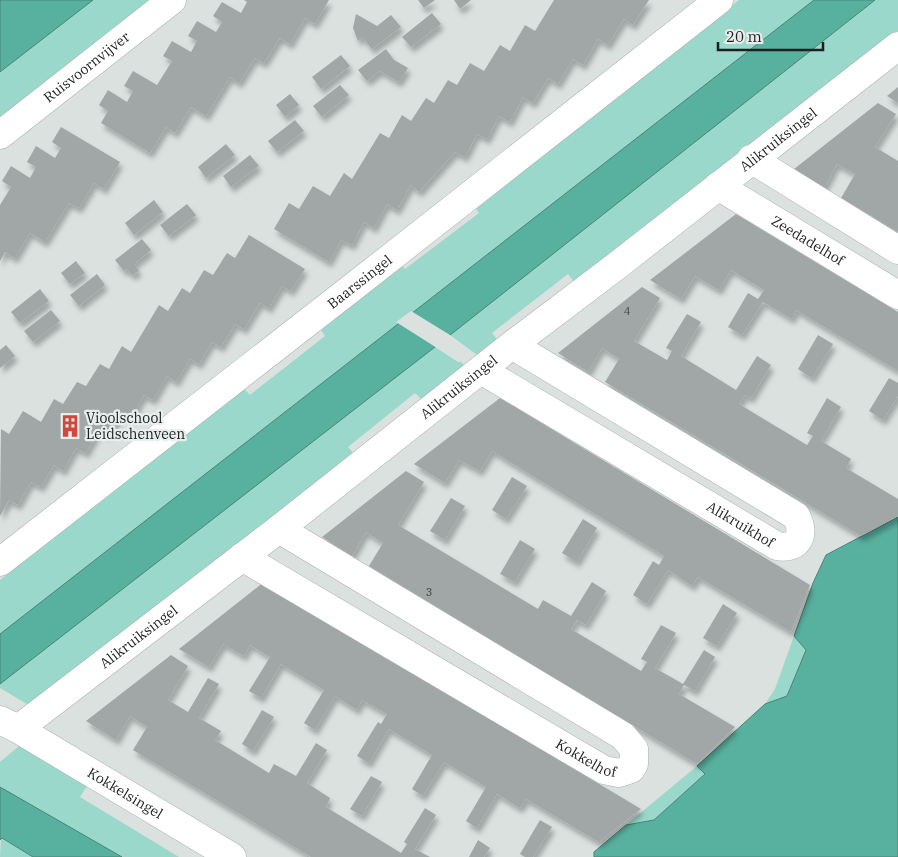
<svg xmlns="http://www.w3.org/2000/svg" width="898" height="857" font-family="'IBM Plex Serif',serif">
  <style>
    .green { fill: #99d8ca }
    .water { fill: #58b09e; stroke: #478578 }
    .pier { fill: #dbe1df }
    .building { fill: #a1a7a6; filter: url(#shadow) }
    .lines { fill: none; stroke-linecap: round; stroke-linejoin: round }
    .street-casing { stroke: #acb1b0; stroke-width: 29 }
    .street { stroke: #fff; stroke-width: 28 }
    .labels { text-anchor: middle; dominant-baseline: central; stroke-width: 4.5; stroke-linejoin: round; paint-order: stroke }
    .number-label { font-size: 11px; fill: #3f4242 }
    .street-label { font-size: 14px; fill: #1e2020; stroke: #e8eeed }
    .poi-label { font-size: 14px; fill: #1e2020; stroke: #e8eeed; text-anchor: start }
  </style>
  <defs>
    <filter id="shadow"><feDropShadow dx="3" dy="5.5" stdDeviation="2.5" flood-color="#0004"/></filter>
  </defs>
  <rect width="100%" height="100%" fill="#dbe1df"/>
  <g class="green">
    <polygon points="93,0 154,0 0,120 0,72"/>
    <polygon points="739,0 814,0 0,634 0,580 242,387 250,395 325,336 319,327 401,264 405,269 479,213 475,207"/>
    <polygon points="875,0 898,0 898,31 575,283 568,274 492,333 499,342 480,357 450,335"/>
    <polygon points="435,347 458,362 461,362 467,368 423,401 415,393 348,447 355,455 32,707 0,688 0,684"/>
    <polygon points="794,636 806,650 787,696 765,704 775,689"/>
    <polygon points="19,746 87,786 80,797 179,857 122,857 0,787 0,762"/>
    <polygon points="697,766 705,774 654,820 626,825"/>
    <polygon points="1,838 33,857 0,857"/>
  </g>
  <g class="water">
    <polygon points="0,0 93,0 0,72"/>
    <polygon points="814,0 875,0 435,347 0,684 0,634"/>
    <polygon points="898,517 898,857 594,857 594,852 626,825 654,820 705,774 697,766 765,704 787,696 806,650 794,636 813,583 826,555"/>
    <polygon points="0,787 122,857 33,857 2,838 0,840"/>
  </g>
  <polygon class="pier" points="411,311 450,335 452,337 437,348 396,322"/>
  <g class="building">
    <polygon points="244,0 329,0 315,24 305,18 290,44 280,38 264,63 255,58 239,83 230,77 206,116 191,107 175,133 166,127 150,153 101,123 108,111 99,105 108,90 127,102 133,91 124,86 133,71 157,85 172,61 163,56 172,41 191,52 197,41 188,36 197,21 216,32 222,22 213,16 222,2 241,13 247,2"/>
    <polygon points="418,0 435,0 424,8"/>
    <polygon points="454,0 471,0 460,9"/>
    <polygon points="554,0 649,0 633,25 624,19 608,45 598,39 583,65 573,59 558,84 548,78 533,103 523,97 510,122 499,116 487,139 477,134 465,157 455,152 419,192 411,185 397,210 387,204 374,228 364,222 352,245 341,240 329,262 274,229 289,203 299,209 313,186 330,196 344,173 352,179 380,133 389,138 402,115 411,121 426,98 434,103 448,80 457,85 470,63 484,71 500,45 510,51 525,25 535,31"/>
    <polygon points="432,13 441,24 411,47 402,37"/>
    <polygon points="356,14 377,26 391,15 401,27 372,49 362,37 358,41 353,28"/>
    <polygon points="386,49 394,60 408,68 399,82 380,71 367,81 358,70"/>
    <polygon points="341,55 350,66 321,89 312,77"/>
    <polygon points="340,85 349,95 322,117 313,106"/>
    <polygon points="898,87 898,103 887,96"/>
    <polygon points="290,94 299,105 285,117 276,105"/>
    <polygon points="878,103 896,114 875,147 898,161 898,232 841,198 855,174 837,164 824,188 794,169"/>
    <polygon points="295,120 304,131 277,152 268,141"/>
    <polygon points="61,127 120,162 104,189 94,183 79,208 69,203 45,242 30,233 15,258 5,252 0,261 0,205 11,187 2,181 11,166 30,178 36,167 27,162 36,146 55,158 61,148 52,142"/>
    <polygon points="226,144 235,155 206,178 198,167"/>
    <polygon points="250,155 259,166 231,187 223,176"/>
    <polygon points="154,200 163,212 134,235 125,223"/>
    <polygon points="187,204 196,215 169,236 160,225"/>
    <polygon points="736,214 898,312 898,371 796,310 792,319 763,302 742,335 728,327 748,293 758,299 764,290 731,270 719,290 695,276 681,299 650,280"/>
    <polygon points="249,235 305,269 291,291 282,286 269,308 260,303 244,329 235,324 221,347 212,342 199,364 190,359 176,382 167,376 153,400 144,395 131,418 122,412 108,435 99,430 86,453 76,448 63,471 54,465 41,487 31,482 18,505 9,500 0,516 1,429 9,434 23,411 41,422 54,399 63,404 77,382 86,386 100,364 109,369 122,346 131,352 159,305 168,311 182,288 190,293 204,270 213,275 227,253 235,258"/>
    <polygon points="142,239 151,250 134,264 139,271 132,275 127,269 124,271 115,260"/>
    <polygon points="76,261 85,273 70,284 61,273"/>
    <polygon points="97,274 105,285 79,306 70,295"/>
    <polygon points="642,287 660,298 634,341 667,360 672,351 666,348 687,314 701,322 681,356 736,390 757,356 771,365 751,398 745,395 739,404 807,445 813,436 807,433 827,398 841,407 821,441 851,459 846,468 898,499 898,516 861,536 605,382 619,359 602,348 588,372 558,353"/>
    <polygon points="40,289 49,301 20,323 11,312"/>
    <polygon points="51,310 60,321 33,342 24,331"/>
    <polygon points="818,335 833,344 812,378 798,369"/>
    <polygon points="6,345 15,356 0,368 0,350"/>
    <polygon points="889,378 898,383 898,396 883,420 869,411"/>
    <polygon points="500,398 810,585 791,632 698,577 692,586 668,570 647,604 633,595 653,561 659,565 664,556 492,451 480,471 459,460 445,483 414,464"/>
    <polygon points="406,471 424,482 398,525 538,609 543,600 571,616 592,582 606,591 586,625 577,620 571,629 641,671 647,662 641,659 661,625 676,633 655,668 683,684 704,650 715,657 695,691 684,685 679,694 735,727 697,764 369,566 383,543 366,532 352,556 322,537"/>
    <polygon points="512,477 527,486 506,519 492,510"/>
    <polygon points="451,498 465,506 445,540 430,531"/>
    <polygon points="583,519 597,528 577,562 562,553"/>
    <polygon points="520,540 535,549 515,582 500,574"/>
    <polygon points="264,582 469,706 641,809 599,842 526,799 520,808 497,794 477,828 466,821 486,787 444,762 423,796 412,789 432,755 389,729 369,763 357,756 378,722 381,724 387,714 362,700 357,710 335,696 315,730 304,723 324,690 281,664 261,698 249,691 270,657 250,645 244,656 223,644 209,667 179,649"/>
    <polygon points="723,604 737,613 717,646 703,638"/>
    <polygon points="171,655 188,666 168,700 188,712 208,678 219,684 199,718 221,731 215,740 269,773 274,764 296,776 316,743 327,750 307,783 330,798 326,807 401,853 407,844 404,842 425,808 436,815 415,849 430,857 311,857 133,750 147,727 130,716 116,740 86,721"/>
    <polygon points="262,710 274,717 253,751 242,744"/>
    <polygon points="371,776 382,782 362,816 350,809"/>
    <polygon points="540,820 552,827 533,857 525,857 520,854"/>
    <polygon points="478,840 490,848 484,857 469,857"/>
  </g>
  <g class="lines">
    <defs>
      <g id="street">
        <path id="s1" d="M 0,135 L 172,0"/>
        <polyline points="751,159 898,250"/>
        <path id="s2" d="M 718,186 L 898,295"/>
        <path id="s3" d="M 481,370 L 777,546 C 799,550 806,534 796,516 L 512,345"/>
        <path id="s4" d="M 242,557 L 604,770 L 619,773 L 631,769 L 634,764 L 634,749 L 623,736 L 279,529"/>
        <path id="s5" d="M 0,562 L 353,287 L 719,0"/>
        <path id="s6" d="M 0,720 L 18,729 L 232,857"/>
        <path id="s7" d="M 18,729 L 279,529 L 512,345 L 619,264 L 898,46"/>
      </g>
    </defs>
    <use href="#street" class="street-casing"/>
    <use href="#street" class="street"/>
  </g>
  <defs>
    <symbol id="building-bare" viewBox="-9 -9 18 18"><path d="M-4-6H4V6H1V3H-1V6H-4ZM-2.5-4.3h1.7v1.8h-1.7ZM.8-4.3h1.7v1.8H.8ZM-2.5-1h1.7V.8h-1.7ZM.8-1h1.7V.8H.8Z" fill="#d4463a" stroke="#e8eeed" stroke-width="2.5" paint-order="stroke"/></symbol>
  </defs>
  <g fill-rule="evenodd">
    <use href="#building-bare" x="54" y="410" width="32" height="32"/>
  </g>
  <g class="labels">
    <g class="number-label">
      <text x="627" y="311">4</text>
      <text x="429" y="592">3</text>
    </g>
    <g class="street-label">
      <text stroke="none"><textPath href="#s1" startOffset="110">Ruisvoornvijver</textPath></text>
      <text stroke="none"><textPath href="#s7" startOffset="962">Alikruiksingel</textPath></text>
      <text stroke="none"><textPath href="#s2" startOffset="105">Zeedadelhof</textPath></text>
      <text stroke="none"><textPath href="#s5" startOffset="456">Baarssingel</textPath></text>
      <text stroke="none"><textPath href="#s7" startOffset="558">Alikruiksingel</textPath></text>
      <text stroke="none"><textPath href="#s3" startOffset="302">Alikruikhof</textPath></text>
      <text stroke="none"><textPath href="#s7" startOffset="152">Alikruiksingel</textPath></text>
      <text stroke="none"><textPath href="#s4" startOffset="399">Kokkelhof</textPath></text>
      <text stroke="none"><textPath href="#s6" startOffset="145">Kokkelsingel</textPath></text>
    </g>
    <g class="poi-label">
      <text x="86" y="418">Vioolschool<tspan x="86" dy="16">Leidschenveen</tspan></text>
    </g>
  </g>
  <path d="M718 42v8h105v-8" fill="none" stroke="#1e2020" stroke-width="2.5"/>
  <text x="726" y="42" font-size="15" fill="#1e2020" stroke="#e8eeed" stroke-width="4" paint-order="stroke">20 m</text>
</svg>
